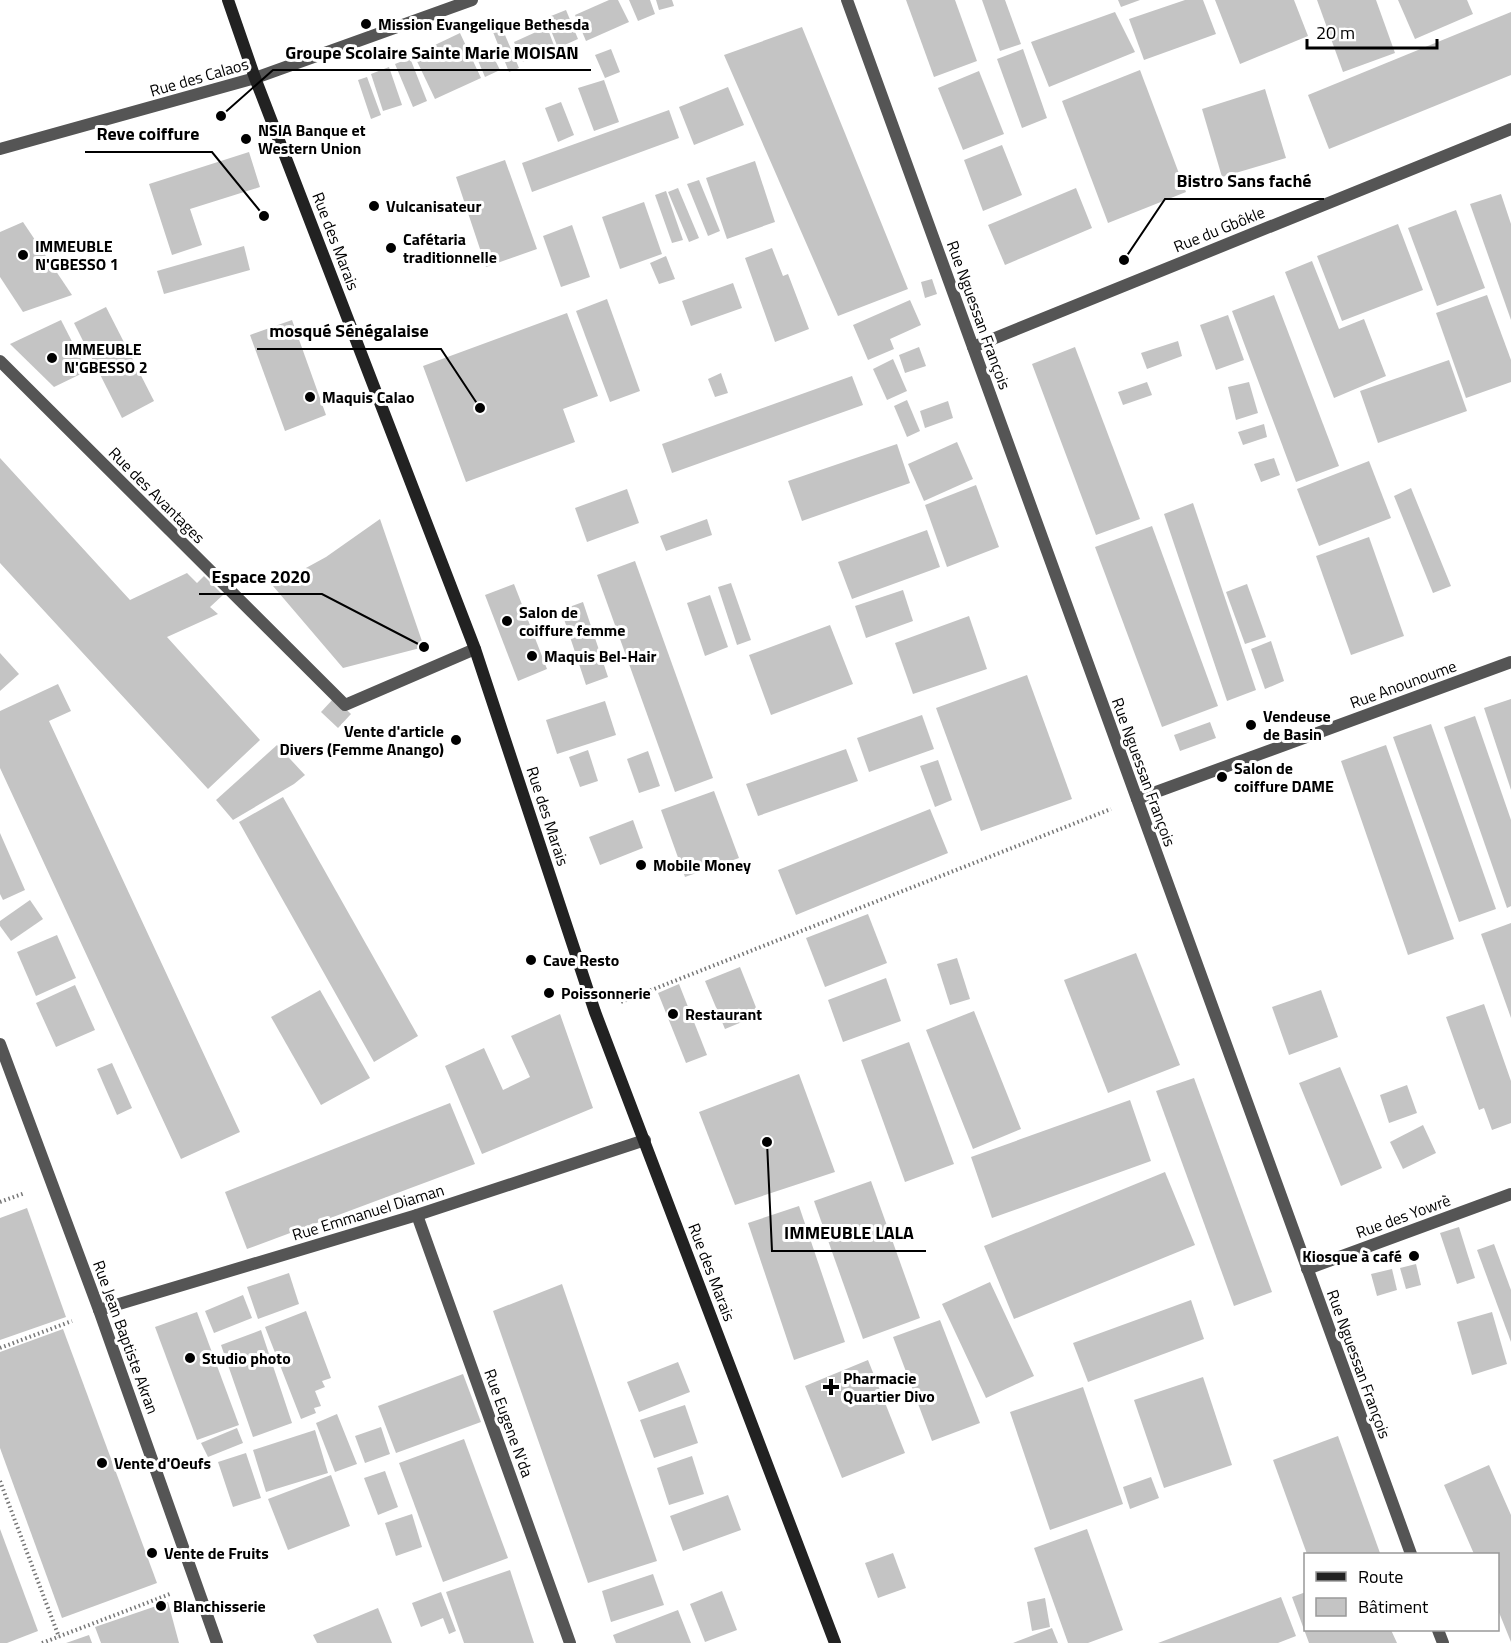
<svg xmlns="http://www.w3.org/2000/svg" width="1511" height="1643" font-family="'Titillium Web',sans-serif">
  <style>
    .building { fill: #c4c4c4 }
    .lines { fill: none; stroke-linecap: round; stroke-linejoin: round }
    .path { stroke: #777; stroke-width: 4; stroke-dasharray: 1.5 3; stroke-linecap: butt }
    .street { stroke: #555; stroke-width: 12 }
    .secondary { stroke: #222; stroke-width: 12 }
    .poi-dot { fill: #000; stroke: #fff; stroke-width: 2 }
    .labels { text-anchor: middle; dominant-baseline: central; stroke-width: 6; stroke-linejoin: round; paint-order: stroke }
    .poi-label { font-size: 16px; font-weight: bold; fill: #000; stroke: #fff; text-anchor: start }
    .street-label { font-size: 16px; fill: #000; stroke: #fff }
    .leader { fill: none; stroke: #000; stroke-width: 2 }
    .callout-dot { fill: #000; stroke: #fff; stroke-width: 2 }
    .callout-label { font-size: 18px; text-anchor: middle; font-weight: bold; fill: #000; stroke: #fff; stroke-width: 6; stroke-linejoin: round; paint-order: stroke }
  </style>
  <rect width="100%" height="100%" fill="#fff"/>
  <g class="building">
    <polygon points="609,0 618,0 629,22 586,41 575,15"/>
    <polygon points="629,0 650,0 655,14 638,21"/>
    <polygon points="656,0 672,0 674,6 659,10"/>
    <polygon points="906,0 955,0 977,61 934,77"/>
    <polygon points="982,0 1005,0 1021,44 1000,51"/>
    <polygon points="1118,0 1140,0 1121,7"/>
    <polygon points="1185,0 1203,0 1216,34 1144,60 1129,19"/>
    <polygon points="1215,0 1294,0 1308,36 1240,64"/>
    <polygon points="1317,0 1376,0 1395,53 1343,72"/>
    <polygon points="1398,0 1467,0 1473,14 1415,39"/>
    <polygon points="566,10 578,39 558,48 546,18"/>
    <polygon points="1115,12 1135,52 1049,87 1031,42"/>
    <polygon points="1511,12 1511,75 1329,149 1308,95"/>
    <polygon points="547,27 555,48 523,62 514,42"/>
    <polygon points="802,27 908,289 838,316 724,55"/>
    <polygon points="502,28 519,68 509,72 493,32"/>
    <polygon points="460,33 481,78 435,99 414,55"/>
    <polygon points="611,49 620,72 605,78 595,55"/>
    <polygon points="1023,49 1047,118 1022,128 997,59"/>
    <polygon points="490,50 500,70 485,77 476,56"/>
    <polygon points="410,58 427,101 413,107 395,64"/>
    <polygon points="389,67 402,105 383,111 371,74"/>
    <polygon points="1140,70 1186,192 1108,223 1062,101"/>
    <polygon points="979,71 1004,134 963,150 938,88"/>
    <polygon points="367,77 381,115 371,119 358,80"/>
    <polygon points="604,80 619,122 594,131 578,88"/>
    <polygon points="728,87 744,125 694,145 679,107"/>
    <polygon points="1265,89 1286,158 1222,177 1202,109"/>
    <polygon points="561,102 574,135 558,142 545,108"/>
    <polygon points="669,110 679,138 532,192 522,163"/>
    <polygon points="1002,145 1022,195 983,211 964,160"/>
    <polygon points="249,152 260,187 190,209 202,245 172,255 149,184"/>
    <polygon points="505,160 537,249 486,267 456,177"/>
    <polygon points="755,161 775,222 727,239 706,178"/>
    <polygon points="699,180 720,231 708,236 687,184"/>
    <polygon points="678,188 699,238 689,242 668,192"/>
    <polygon points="1076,188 1092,228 1005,265 988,225"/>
    <polygon points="666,191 683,240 672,243 655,195"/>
    <polygon points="1501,194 1511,224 1511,320 1470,204"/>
    <polygon points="644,202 662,254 620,269 602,217"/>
    <polygon points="1456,210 1485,288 1437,306 1408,228"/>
    <polygon points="23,222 72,295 23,312 0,277 0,232"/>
    <polygon points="1398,224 1423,290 1342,321 1317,256"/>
    <polygon points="572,225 590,277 561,287 543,236"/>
    <polygon points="244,246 250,270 164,294 157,271"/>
    <polygon points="772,248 783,276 788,274 809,329 775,342 745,258"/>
    <polygon points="666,256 675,279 659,284 650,263"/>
    <polygon points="1312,261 1339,329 1364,319 1386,376 1334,398 1285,272"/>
    <polygon points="932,279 937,294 925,298 921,282"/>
    <polygon points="733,283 742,308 691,326 682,301"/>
    <polygon points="1274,295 1339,466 1296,482 1232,311"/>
    <polygon points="1487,295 1511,360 1511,382 1466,398 1436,313"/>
    <polygon points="607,299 640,391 610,402 576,311"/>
    <polygon points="910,300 921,325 890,339 894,349 868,360 853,325"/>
    <polygon points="106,307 154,401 122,418 74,323"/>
    <polygon points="567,313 598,396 563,409 575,442 466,482 423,366"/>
    <polygon points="1228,315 1244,360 1216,370 1200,325"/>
    <polygon points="61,320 87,371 54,387 10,344"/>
    <polygon points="292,320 326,415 285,431 250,335"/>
    <polygon points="1178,341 1182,356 1147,369 1141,353"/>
    <polygon points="919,347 926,366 905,373 899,355"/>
    <polygon points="1075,347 1140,519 1096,535 1032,364"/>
    <polygon points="893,359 907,391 887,400 873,369"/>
    <polygon points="1449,360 1467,411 1378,443 1360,391"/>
    <polygon points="721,373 728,393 715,397 708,379"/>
    <polygon points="852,376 863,405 672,473 662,444"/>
    <polygon points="1147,382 1152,395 1123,405 1118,392"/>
    <polygon points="1249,382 1258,413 1236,420 1228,387"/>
    <polygon points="907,400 920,431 907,437 894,406"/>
    <polygon points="948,401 953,418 925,428 920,411"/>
    <polygon points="1264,424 1267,437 1243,445 1238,432"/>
    <polygon points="957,442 973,479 924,501 908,464"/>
    <polygon points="897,444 910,483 802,521 788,481"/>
    <polygon points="0,458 130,600 187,573 197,583 204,576 223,595 210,607 218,614 167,637 260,740 208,789 0,563"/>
    <polygon points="1274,458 1280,475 1261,482 1254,464"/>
    <polygon points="1369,461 1391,518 1319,546 1297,489"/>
    <polygon points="976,485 999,547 947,567 925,505"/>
    <polygon points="1411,488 1451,586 1433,593 1394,496"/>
    <polygon points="627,489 639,523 587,542 575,508"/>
    <polygon points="1193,503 1256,690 1227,701 1164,514"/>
    <polygon points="380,519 424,647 343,668 273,586 326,557"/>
    <polygon points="707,519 712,535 666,551 660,536"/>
    <polygon points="1152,526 1218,706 1162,727 1095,547"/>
    <polygon points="927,530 940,567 852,599 838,562"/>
    <polygon points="1369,537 1404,636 1351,655 1316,556"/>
    <polygon points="635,561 713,778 675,792 597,575"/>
    <polygon points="731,583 751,640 737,645 718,587"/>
    <polygon points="514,584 547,669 518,681 485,595"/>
    <polygon points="1247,584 1266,637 1245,644 1226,592"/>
    <polygon points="903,590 913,621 866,638 855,606"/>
    <polygon points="710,595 728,647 705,656 687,603"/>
    <polygon points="583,602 608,677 586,685 561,610"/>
    <polygon points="969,616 987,669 913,694 895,643"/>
    <polygon points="830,625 853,684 771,715 749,655"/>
    <polygon points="1271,641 1284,681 1265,689 1251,649"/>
    <polygon points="0,653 19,674 0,691"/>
    <polygon points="1027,675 1072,799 981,831 936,708"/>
    <polygon points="58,684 71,711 49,721 240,1132 181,1159 0,768 0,711"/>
    <polygon points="334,698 351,714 338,728 321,712"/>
    <polygon points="1511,699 1511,790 1484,708"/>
    <polygon points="605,701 616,735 557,754 546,720"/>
    <polygon points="922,715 934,749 869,772 857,738"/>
    <polygon points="1475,716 1511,820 1511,906 1507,908 1444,727"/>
    <polygon points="1210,722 1216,738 1180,751 1174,735"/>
    <polygon points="1431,724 1496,909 1459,922 1393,737"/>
    <polygon points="277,745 305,775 294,784 233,820 216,800"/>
    <polygon points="1386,745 1454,939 1408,955 1341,761"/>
    <polygon points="846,749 858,781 758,816 746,784"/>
    <polygon points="588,750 598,781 580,787 569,757"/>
    <polygon points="648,751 660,786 639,793 627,759"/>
    <polygon points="938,760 952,800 935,807 920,766"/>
    <polygon points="714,791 739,858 685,877 661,810"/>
    <polygon points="283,797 418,1036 374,1062 239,822"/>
    <polygon points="930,809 948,853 796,915 778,870"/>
    <polygon points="633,820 643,848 600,865 589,837"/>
    <polygon points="0,833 25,890 3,900 0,894"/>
    <polygon points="30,900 43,919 11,941 0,926 0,921"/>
    <polygon points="868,914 887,963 825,987 806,938"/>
    <polygon points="1511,923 1511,1018 1481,934"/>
    <polygon points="57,935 76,978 36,996 17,952"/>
    <polygon points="1136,953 1180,1065 1108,1093 1064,980"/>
    <polygon points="957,958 970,999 950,1005 937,964"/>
    <polygon points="740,967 759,1015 725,1029 705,981"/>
    <polygon points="886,978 901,1021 843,1042 828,1000"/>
    <polygon points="679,984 707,1055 686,1063 658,993"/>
    <polygon points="75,985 95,1030 56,1047 36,1003"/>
    <polygon points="320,990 370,1078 321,1105 271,1017"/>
    <polygon points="1321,990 1338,1037 1289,1055 1272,1007"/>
    <polygon points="1484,1004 1511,1081 1511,1123 1492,1130 1484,1108 1479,1110 1446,1017"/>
    <polygon points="974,1011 1021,1129 973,1149 926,1030"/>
    <polygon points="560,1014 593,1108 482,1154 445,1066 484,1048 503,1090 530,1077 511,1036"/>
    <polygon points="909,1042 954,1164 905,1182 861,1060"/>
    <polygon points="112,1063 132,1108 117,1115 97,1069"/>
    <polygon points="1340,1067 1382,1168 1341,1186 1299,1083"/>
    <polygon points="799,1074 835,1172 735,1205 699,1112"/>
    <polygon points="1194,1078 1272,1292 1234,1306 1156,1091"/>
    <polygon points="1407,1085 1417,1113 1389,1123 1380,1095"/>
    <polygon points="1130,1100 1151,1161 992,1218 971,1157"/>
    <polygon points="450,1103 475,1164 247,1249 225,1192"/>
    <polygon points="1423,1125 1436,1153 1403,1169 1390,1142"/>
    <polygon points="1165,1172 1195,1245 1014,1319 984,1246"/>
    <polygon points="871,1181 920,1318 863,1339 814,1201"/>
    <polygon points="799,1206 845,1342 794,1360 748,1223"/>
    <polygon points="27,1208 66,1317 0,1340 0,1218"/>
    <polygon points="1459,1227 1475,1278 1457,1284 1440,1233"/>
    <polygon points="1494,1244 1511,1290 1511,1342 1477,1250"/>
    <polygon points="1416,1264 1421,1285 1406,1289 1400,1268"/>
    <polygon points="1392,1269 1397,1290 1377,1296 1371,1274"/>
    <polygon points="289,1273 299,1304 258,1319 247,1287"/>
    <polygon points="990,1282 1034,1376 986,1398 942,1304"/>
    <polygon points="562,1284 657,1561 588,1583 493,1311"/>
    <polygon points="243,1295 252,1318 214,1333 205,1311"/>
    <polygon points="1191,1300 1204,1339 1088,1382 1073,1343"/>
    <polygon points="306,1311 331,1378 322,1381 325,1387 315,1391 321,1406 314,1408 316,1413 301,1419 265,1327"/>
    <polygon points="197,1312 239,1425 197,1440 155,1327"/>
    <polygon points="1492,1312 1507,1364 1472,1375 1457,1322"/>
    <polygon points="940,1320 980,1423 932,1441 893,1337"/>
    <polygon points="63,1329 157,1583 62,1618 0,1448 0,1352"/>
    <polygon points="261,1330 292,1423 253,1437 221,1345"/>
    <polygon points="868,1360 905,1453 842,1478 805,1386"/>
    <polygon points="678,1362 690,1392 639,1412 627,1382"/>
    <polygon points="463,1374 481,1422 396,1453 378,1406"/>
    <polygon points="1203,1377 1232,1465 1164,1488 1134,1400"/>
    <polygon points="1083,1387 1123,1504 1050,1530 1010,1412"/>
    <polygon points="685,1405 698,1443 654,1458 640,1420"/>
    <polygon points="337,1414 357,1464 335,1472 316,1423"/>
    <polygon points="381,1427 390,1454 365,1463 355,1436"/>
    <polygon points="237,1428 243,1443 208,1457 201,1443"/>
    <polygon points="315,1430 328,1473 266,1492 253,1450"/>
    <polygon points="1338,1436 1380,1553 1375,1554 1307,1554 1273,1460"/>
    <polygon points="464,1439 508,1558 443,1582 399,1463"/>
    <polygon points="246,1453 261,1498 233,1507 218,1462"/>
    <polygon points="692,1456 704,1494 669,1505 657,1468"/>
    <polygon points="1489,1465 1511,1515 1511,1642 1498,1610 1498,1554 1474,1554 1444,1485"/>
    <polygon points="385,1471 398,1507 378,1515 364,1478"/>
    <polygon points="331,1475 350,1526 288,1550 268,1499"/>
    <polygon points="1151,1477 1159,1498 1130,1509 1123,1487"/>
    <polygon points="728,1495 741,1530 683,1551 670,1516"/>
    <polygon points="412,1514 422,1547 396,1556 385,1523"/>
    <polygon points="0,1529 38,1631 7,1643 0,1643"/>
    <polygon points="1087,1529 1123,1630 1088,1643 1068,1643 1034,1548"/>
    <polygon points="893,1553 906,1588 878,1598 865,1563"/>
    <polygon points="510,1570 534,1643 464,1643 446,1592"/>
    <polygon points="653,1574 664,1605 611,1622 602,1591"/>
    <polygon points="722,1591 737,1630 705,1642 690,1604"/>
    <polygon points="441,1592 456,1631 449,1634 443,1618 421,1627 412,1603"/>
    <polygon points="1306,1592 1306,1630 1391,1630 1397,1643 1309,1643 1292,1597"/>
    <polygon points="1281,1597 1296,1636 1278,1643 1158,1643"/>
    <polygon points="1045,1598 1050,1627 1032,1631 1027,1602"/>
    <polygon points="168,1602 179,1643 101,1643 95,1627"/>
    <polygon points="378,1608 392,1643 317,1643 313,1635"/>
    <polygon points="678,1610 691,1643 616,1643 613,1635"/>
    <polygon points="1052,1628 1058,1643 1013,1643"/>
    <polygon points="89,1635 92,1643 66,1643"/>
  </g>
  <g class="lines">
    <g class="path">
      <polyline points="621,1002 1111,809"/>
      <polyline points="0,1202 25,1193"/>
      <polyline points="0,1348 72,1321"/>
      <polyline points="0,1481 59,1637"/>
      <polyline points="42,1643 170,1594"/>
    </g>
    <g class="street">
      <polyline points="847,0 1411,1554"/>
      <polyline points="0,149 255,78 472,0"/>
      <polyline points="973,347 1511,129"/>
      <polyline points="0,361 345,705 475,649"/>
      <polyline points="1137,799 1511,662"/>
      <polyline points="0,1044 99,1310 217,1643"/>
      <polyline points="417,1215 570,1643"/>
      <polyline points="1307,1269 1511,1194"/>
      <polyline points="99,1310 417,1215 645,1140"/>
      <polyline points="1438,1630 1443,1643"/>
    </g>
    <polyline class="secondary" points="228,0 255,78 475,649 595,1012 835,1643"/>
  </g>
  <g class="poi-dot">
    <circle cx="366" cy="24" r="6"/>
    <circle cx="246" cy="139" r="6"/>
    <circle cx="374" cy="206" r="6"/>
    <circle cx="391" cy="248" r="6"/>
    <circle cx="23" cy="255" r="6"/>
    <circle cx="52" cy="358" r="6"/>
    <circle cx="310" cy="397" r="6"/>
    <circle cx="507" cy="621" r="6"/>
    <circle cx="532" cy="656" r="6"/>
    <circle cx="1251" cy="725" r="6"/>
    <circle cx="456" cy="740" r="6"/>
    <circle cx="1222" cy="777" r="6"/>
    <circle cx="641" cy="865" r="6"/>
    <circle cx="531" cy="960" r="6"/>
    <circle cx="549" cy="993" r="6"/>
    <circle cx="673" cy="1014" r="6"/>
    <circle cx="1414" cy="1256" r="6"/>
    <circle cx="190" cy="1358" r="6"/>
    <path d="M828 1378h6v6h6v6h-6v6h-6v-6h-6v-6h6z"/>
    <circle cx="102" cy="1463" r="6"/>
    <circle cx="152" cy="1553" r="6"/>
    <circle cx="161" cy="1606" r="6"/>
  </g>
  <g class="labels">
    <g class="poi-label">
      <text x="378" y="24">Mission Evangelique Bethesda</text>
      <text x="258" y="130">NSIA Banque et<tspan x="258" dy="18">Western Union</tspan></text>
      <text x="386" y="206">Vulcanisateur</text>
      <text x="403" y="239">Cafétaria<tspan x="403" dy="18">traditionnelle</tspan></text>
      <text x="35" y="246">IMMEUBLE<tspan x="35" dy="18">N'GBESSO 1</tspan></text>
      <text x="64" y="349">IMMEUBLE<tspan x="64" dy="18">N'GBESSO 2</tspan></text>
      <text x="322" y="397">Maquis Calao</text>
      <text x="519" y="612">Salon de<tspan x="519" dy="18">coiffure femme</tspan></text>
      <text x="544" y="656">Maquis Bel-Hair</text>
      <text x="1263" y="716">Vendeuse<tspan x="1263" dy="18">de Basin</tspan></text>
      <text x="444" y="731" text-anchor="end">Vente d'article<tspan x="444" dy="18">Divers (Femme Anango)</tspan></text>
      <text x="1234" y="768">Salon de<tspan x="1234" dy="18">coiffure DAME</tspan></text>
      <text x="653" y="865">Mobile Money</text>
      <text x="543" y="960">Cave Resto</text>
      <text x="561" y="993">Poissonnerie</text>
      <text x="685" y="1014">Restaurant</text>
      <text x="1402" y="1256" text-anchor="end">Kiosque à café</text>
      <text x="202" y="1358">Studio photo</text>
      <text x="843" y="1378">Pharmacie<tspan x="843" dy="18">Quartier Divo</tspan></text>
      <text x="114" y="1463">Vente d'Oeufs</text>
      <text x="164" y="1553">Vente de Fruits</text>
      <text x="173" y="1606">Blanchisserie</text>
    </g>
    <g class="street-label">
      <text transform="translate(199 77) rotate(-16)">Rue des Calaos</text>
      <text transform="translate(1219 229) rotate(-22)">Rue du Gbôkle</text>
      <text transform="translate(336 241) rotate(69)">Rue des Marais</text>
      <text transform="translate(979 315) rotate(70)">Rue Nguessan François</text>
      <text transform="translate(157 495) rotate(45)">Rue des Avantages</text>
      <text transform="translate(1403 684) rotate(-20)">Rue Anounoume</text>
      <text transform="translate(1144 772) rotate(70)">Rue Nguessan François</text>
      <text transform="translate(548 816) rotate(72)">Rue des Marais</text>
      <text transform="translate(368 1212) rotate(-17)">Rue Emmanuel Diaman</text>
      <text transform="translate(1403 1216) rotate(-20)">Rue des Yowrè</text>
      <text transform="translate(712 1272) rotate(69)">Rue des Marais</text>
      <text transform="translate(126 1337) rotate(70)">Rue Jean Baptiste Akran</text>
      <text transform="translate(1359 1364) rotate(70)">Rue Nguessan François</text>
      <text transform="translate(509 1423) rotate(70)">Rue Eugene N'da</text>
    </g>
  </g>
  <path class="leader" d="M221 116L273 70H591M264 216L212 152H85M1124 260L1165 199H1324M480 408L441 349H257M424 647L322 594H199M767 1142L772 1251H926"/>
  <g class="callout-dot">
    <circle cx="221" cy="116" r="6"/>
    <circle cx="264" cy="216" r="6"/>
    <circle cx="1124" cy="260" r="6"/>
    <circle cx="480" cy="408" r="6"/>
    <circle cx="424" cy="647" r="6"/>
    <circle cx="767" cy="1142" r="6"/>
  </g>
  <g class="callout-label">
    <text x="432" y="59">Groupe Scolaire Sainte Marie MOISAN</text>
    <text x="148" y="140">Reve coiffure</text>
    <text x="1244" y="187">Bistro Sans faché</text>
    <text x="349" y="337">mosqué Sénégalaise</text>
    <text x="261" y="583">Espace 2020</text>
    <text x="849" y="1239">IMMEUBLE LALA</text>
  </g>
  <rect x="1304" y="1553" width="195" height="78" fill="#ffffff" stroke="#999999" stroke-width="1.5"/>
  <rect x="1316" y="1572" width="30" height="9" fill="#222222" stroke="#999999" stroke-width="1.5"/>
  <text x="1358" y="1583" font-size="18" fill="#000000">Route</text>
  <rect x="1316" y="1598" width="30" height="18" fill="#c4c4c4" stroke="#999999" stroke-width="1.5"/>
  <text x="1358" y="1613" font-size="18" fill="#000000">Bâtiment</text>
  <path d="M1307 39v9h130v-9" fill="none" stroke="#000000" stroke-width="3"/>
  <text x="1316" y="39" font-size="18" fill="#000000" stroke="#ffffff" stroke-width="4.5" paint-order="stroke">20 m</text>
</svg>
